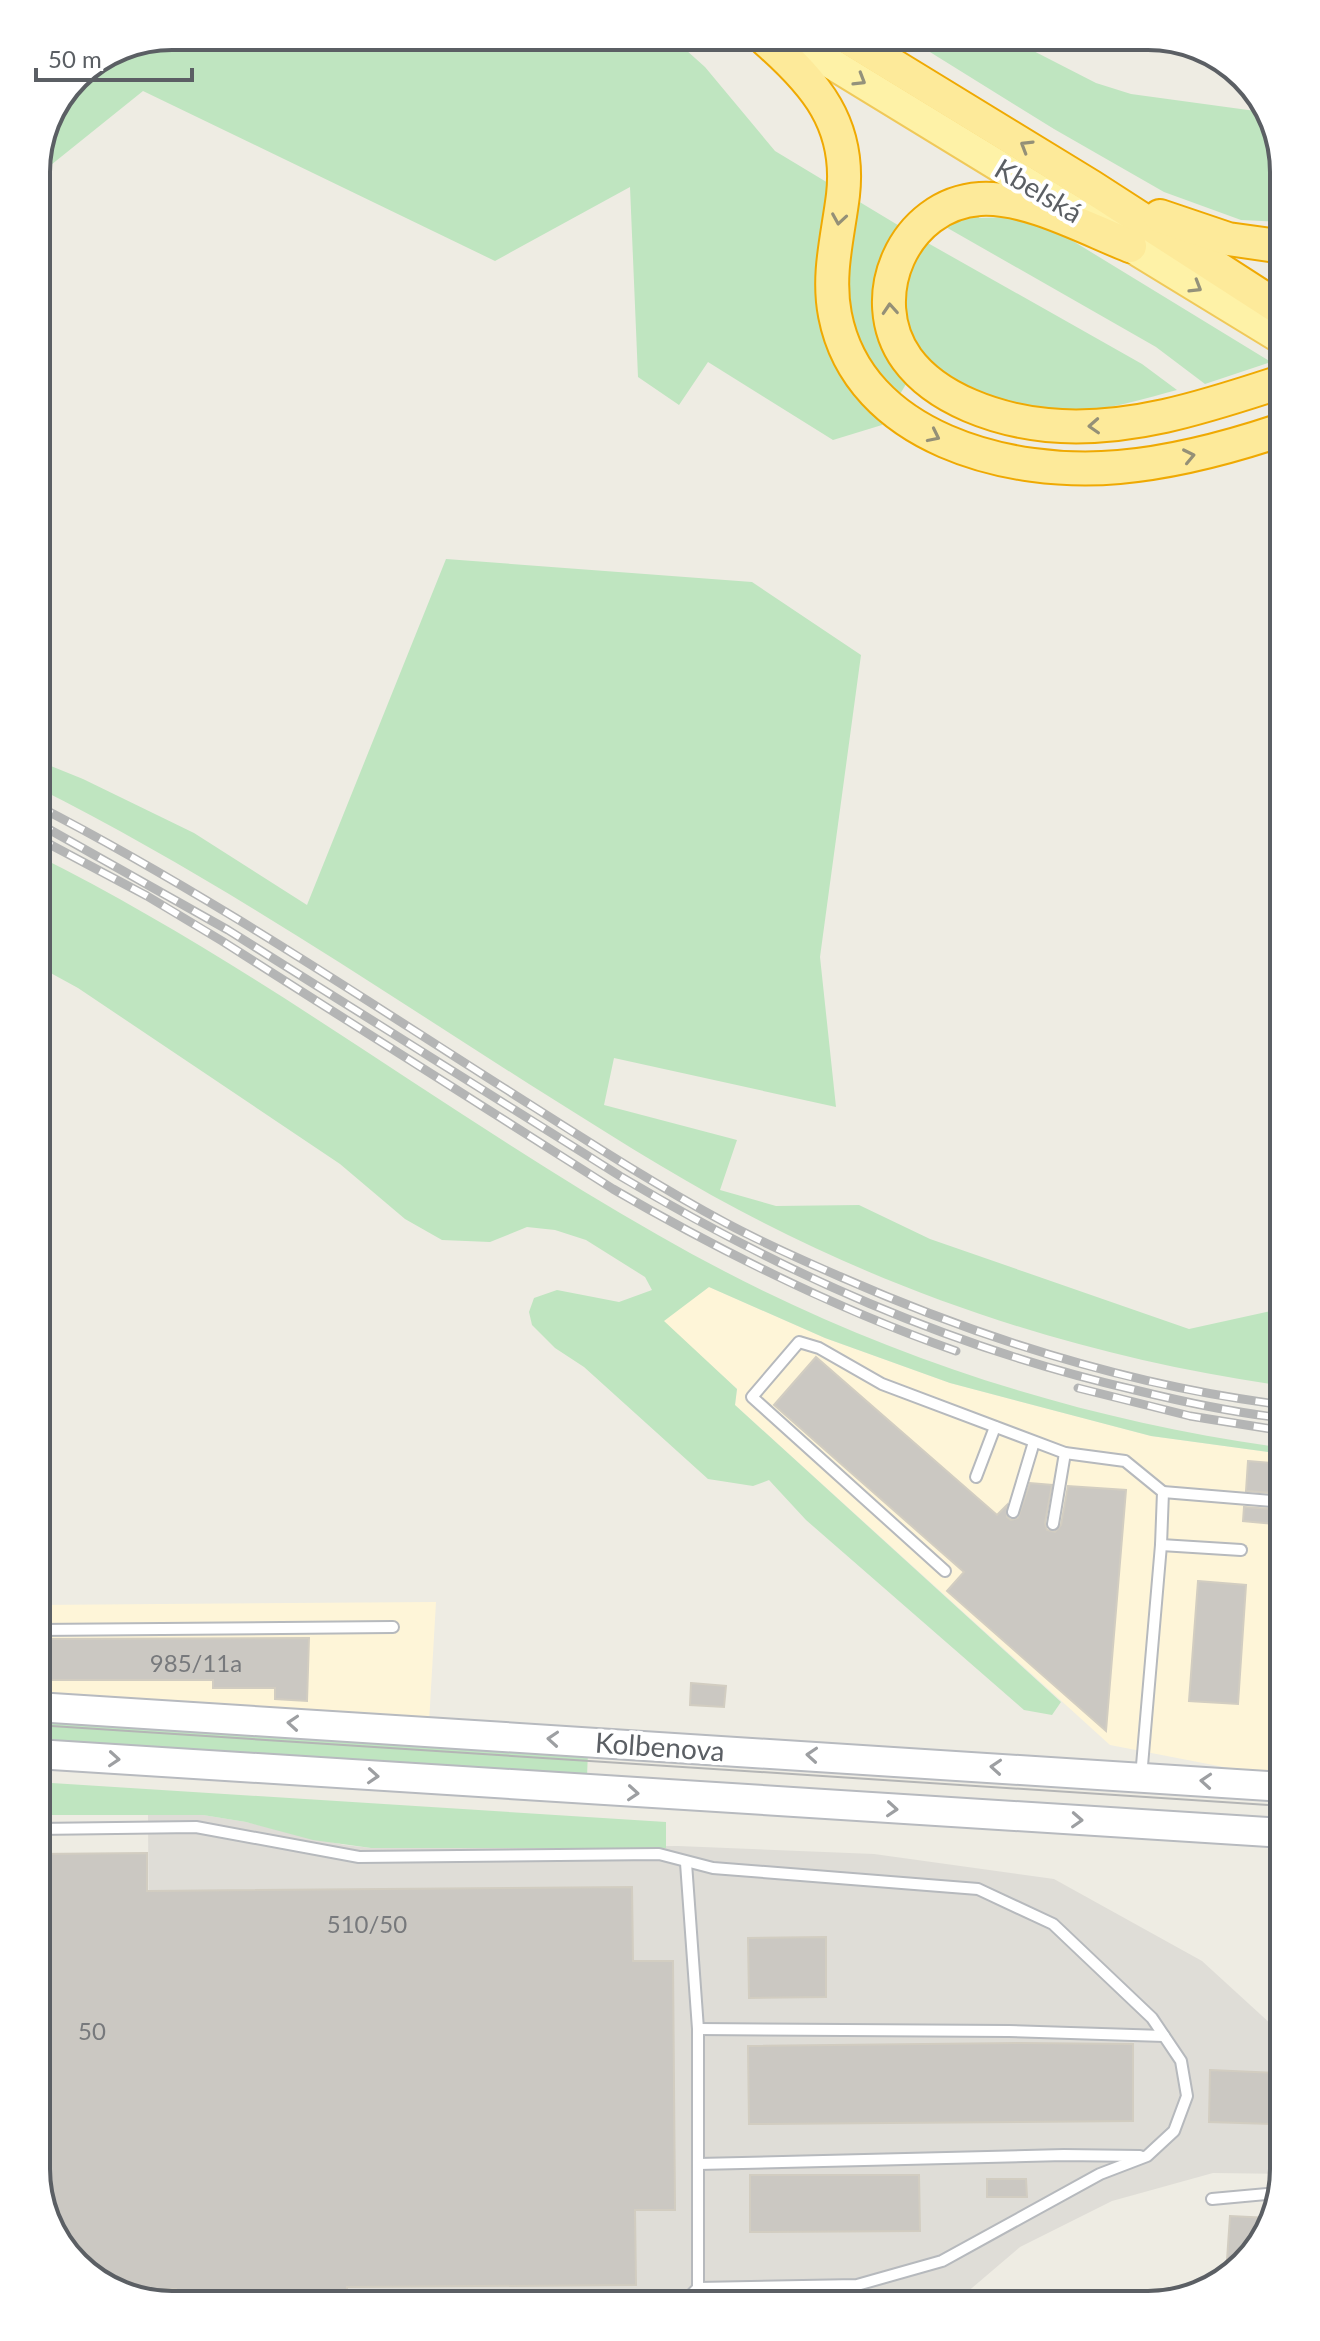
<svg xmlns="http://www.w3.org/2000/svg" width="1320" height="2341" font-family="Lato,sans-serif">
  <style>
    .commercial { fill: #fef5d8 }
    .industrial { fill: #dfddd7 }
    .green { fill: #bfe5c0 }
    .building { fill: #cbc8c2; stroke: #d2cdc1; stroke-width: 2 }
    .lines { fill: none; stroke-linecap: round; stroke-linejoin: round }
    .service-casing { stroke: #b6b9bd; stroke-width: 14 }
    .secondary-casing { stroke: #b7babf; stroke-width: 32 }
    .primary-casing { stroke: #f0c959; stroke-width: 34 }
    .trunk-casing { stroke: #efa902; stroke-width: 36 }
    .service { stroke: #fff; stroke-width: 10 }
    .secondary { stroke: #fff; stroke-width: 28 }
    .primary { stroke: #fef2a7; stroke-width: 30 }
    .trunk { stroke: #fdea9a; stroke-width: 32 }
    .tram { stroke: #b4b5b5; stroke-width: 2 }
    .rail-casing { stroke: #b4b5b5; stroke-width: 9 }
    .rail { stroke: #fff; stroke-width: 6; stroke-dasharray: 18; stroke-linecap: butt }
    .oneway { stroke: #94927b }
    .oneway2 { stroke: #949077 }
    .oneway3 { stroke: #9d9fa2 }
    .labels { text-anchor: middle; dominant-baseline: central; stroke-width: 8; stroke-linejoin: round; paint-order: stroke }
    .number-label { font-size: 24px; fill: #77797c }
    .street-label { font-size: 28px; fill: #5b5f64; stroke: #fff }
    .rim { fill: none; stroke: #5b5f64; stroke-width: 4 }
  </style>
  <rect width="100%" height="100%" fill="#eeece3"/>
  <g class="commercial">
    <polygon points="709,1287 825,1338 950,1383 1151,1436 1284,1454 1284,1777 1265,1775 1110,1745 735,1405 737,1389 663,1321"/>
    <polygon points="436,1602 429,1723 36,1695 36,1605"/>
  </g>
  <polygon class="industrial" points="148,1814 203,1815 246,1822 344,1845 371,1848 678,1846 874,1854 1054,1879 1202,1961 1284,2036 1283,2174 1213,2173 1112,2201 1020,2247 952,2305 942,2299 895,2301 882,2305 839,2305 834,2298 714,2303 714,2305 164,2305 152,2301 151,2289"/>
  <g class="green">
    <polygon points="1008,38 1096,83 1131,94 1270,113 1284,172 1284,222 1241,220 1164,192 1054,129 909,39"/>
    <path d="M 676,41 L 705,67 L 775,151 L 926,242 L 1142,364 L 1177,390 C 1147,398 1115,408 1085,410 C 1043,413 982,400 947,376 C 938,370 931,362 923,355 L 882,425 L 833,440 L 708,362 L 679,405 L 638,377 L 630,187 L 495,261 L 143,91 L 36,177 L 36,164 L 76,76 L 120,46 Z"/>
    <polygon points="978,214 979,218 1013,217 1050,227 1271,362 1205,384 1156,347 944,226"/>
    <path d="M 446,559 L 752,582 L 861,655 L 820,957 L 836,1107 L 614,1058 L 604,1105 L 737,1140 L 720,1190 L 776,1206 L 859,1205 L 930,1239 L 1189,1329 L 1284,1308 L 1284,1386 C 1093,1359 910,1301 739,1210 C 667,1172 598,1127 529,1084 C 367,981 208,873 36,787 L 36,760 L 83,779 L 194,833 L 307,905 Z"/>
    <path d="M 36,855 C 254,963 447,1115 658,1235 C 853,1347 1061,1417 1284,1448 L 1284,1454 L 1151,1436 L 950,1383 L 825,1338 L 709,1287 L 664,1321 L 737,1389 L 735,1405 L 1061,1702 L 1052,1715 L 1024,1710 L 806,1520 L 769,1480 L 753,1486 L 708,1479 L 584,1367 L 555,1348 L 532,1325 L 529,1312 L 534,1298 L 557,1290 L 619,1302 L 652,1290 L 645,1277 L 586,1240 L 555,1230 L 527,1227 L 490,1242 L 442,1240 L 405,1219 L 340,1164 L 78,988 L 36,965 Z"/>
    <polygon points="36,1719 588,1752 587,1776 36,1741"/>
    <polygon points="36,1782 666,1822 666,1848 371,1848 313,1840 246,1822 203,1815 36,1815"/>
  </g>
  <g class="building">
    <polygon points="816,1357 997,1515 1007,1505 1007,1517 1011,1520 1018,1518 1030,1483 1052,1485 1045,1523 1047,1530 1055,1532 1061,1525 1068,1486 1126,1490 1106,1731 947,1591 964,1572 774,1405"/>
    <polygon points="1248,1461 1284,1464 1284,1494 1246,1491"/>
    <polygon points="1244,1507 1284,1510 1284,1525 1243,1521"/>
    <polygon points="1198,1581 1246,1585 1238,1704 1189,1701"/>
    <polygon points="309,1638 307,1701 275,1699 275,1688 213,1688 213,1680 36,1680 36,1639"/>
    <polygon points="691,1683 726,1686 724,1707 690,1705"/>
    <polygon points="147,1853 147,1891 632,1887 633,1961 673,1961 675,2210 635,2210 636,2285 347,2287 347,2305 176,2305 176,2289 118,2289 96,2282 50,2229 36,2169 36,1854"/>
    <polygon points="826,1937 826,1997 749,1998 748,1938"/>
    <polygon points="1018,2043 1133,2044 1133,2121 749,2124 748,2046"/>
    <polygon points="1210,2070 1275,2073 1274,2124 1209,2122"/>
    <polygon points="750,2175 919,2175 920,2231 750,2232"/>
    <polygon points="987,2179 1026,2179 1027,2197 987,2197"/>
    <polygon points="1230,2216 1269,2218 1261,2244 1242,2261 1227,2260"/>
  </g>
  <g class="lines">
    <defs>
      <g id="service">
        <polyline points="976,1477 995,1427"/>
        <polyline points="1163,1492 1284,1502"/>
        <polyline points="1013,1512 1034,1442"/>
        <polyline points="1053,1524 1065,1453"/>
        <polyline points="1161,1545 1241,1550"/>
        <polyline points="945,1571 752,1397 799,1342 819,1348 882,1384 1065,1453 1125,1461 1163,1492 1161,1545 1141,1777"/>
        <polyline points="36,1630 393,1627"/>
        <polyline points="1277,1784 1284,1716"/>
        <polyline points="36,1829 196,1827 359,1857 659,1854 713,1868 978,1889 1053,1924 1152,2018 1181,2061 1187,2096 1174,2131 1147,2156 1100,2174 942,2261 857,2285 698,2288 681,2305"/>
        <polyline points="686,1863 698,2029 698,2288"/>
        <polyline points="698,2029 1009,2031 1164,2036"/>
        <polyline points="698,2164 1064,2155 1140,2156"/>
        <polyline points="1212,2199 1277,2193"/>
      </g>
      <g id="secondary">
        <polyline points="36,1707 1284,1787"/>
        <polyline points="36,1754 1284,1833"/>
      </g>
      <polyline id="primary" points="793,40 1284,340"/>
      <g id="trunk">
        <polyline points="850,39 1092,187 1284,311"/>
        <path d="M 766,40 C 815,83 851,124 843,195 C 838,236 827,274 835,315 C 859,439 1011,477 1119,467 C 1175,462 1231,447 1284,429"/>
        <polyline points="1160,216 1228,239 1284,247"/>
        <path d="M 1130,246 C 1087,229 1027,196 980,199 C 904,204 863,298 907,359 C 937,400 998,420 1047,425 C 1128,433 1208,406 1284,381"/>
      </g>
    </defs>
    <use href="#service" class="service-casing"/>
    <use href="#secondary" class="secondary-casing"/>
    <use href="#primary" class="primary-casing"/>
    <use href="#trunk" class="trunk-casing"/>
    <use href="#service" class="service"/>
    <use href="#secondary" class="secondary"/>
    <use href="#primary" class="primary"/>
    <use href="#trunk" class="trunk"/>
    <polyline class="tram" points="36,1725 1284,1806"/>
    <defs>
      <g id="rail">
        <path d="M 36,805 C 199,889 350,990 504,1088 C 578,1135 650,1182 726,1223 C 763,1243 802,1260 841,1277 C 982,1339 1130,1386 1284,1405"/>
        <path d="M 36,822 L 228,930 L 620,1176 C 783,1273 949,1347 1135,1390 C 1184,1402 1234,1413 1284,1418"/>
        <path d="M 36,837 L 147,896 L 222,941 L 613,1189 C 722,1252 836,1309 956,1351"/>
        <polyline points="1078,1388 1190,1416 1284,1431"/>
      </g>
    </defs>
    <use href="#rail" class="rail-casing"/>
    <use href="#rail" class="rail"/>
  </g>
  <defs><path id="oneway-chevron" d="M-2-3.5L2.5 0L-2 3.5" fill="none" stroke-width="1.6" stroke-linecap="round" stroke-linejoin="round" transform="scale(2)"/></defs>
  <g class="oneway">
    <use href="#oneway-chevron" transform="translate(860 80) rotate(31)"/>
    <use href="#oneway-chevron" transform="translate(1196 287) rotate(31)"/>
  </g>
  <g class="oneway2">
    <use href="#oneway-chevron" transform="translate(1026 146) rotate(-149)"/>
    <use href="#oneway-chevron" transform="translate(839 219) rotate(99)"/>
    <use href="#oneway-chevron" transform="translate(890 309) rotate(-94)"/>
    <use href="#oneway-chevron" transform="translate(1094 426) rotate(177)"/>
    <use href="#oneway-chevron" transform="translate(934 436) rotate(26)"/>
    <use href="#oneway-chevron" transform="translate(1189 456) rotate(-12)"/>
  </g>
  <g class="oneway3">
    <use href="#oneway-chevron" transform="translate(293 1723) rotate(-176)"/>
    <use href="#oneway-chevron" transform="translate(553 1739) rotate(-176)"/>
    <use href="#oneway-chevron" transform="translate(812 1755) rotate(-176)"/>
    <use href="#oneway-chevron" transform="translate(114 1759) rotate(4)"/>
    <use href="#oneway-chevron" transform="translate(996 1767) rotate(-176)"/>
    <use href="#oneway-chevron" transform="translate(373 1776) rotate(4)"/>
    <use href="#oneway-chevron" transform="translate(1206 1781) rotate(-176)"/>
    <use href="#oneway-chevron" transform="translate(633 1793) rotate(4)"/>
    <use href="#oneway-chevron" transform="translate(892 1809) rotate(4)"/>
    <use href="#oneway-chevron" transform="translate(1077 1820) rotate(3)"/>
  </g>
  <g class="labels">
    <g class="number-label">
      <text x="196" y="1662">985/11a</text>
      <text x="367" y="1923">510/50</text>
      <text x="92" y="2030">50</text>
    </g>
    <g class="street-label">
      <text transform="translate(1039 190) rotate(31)">Kbelská</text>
      <text transform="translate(660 1746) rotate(4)">Kolbenova</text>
    </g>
  </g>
  <path d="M0 0H1320V2341H0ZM172 50H1148A122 122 0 0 1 1270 172V2169A122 122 0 0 1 1148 2291H172A122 122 0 0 1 50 2169V172A122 122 0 0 1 172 50Z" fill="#fff" fill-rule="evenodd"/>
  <path class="rim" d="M172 50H1148A122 122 0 0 1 1270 172V2169A122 122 0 0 1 1148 2291H172A122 122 0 0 1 50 2169V172A122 122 0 0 1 172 50Z"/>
  <path d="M36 68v12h156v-12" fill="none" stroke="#5b5f64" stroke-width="4"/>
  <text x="48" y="68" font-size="24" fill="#5b5f64" stroke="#ffffff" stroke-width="6" paint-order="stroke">50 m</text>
</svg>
